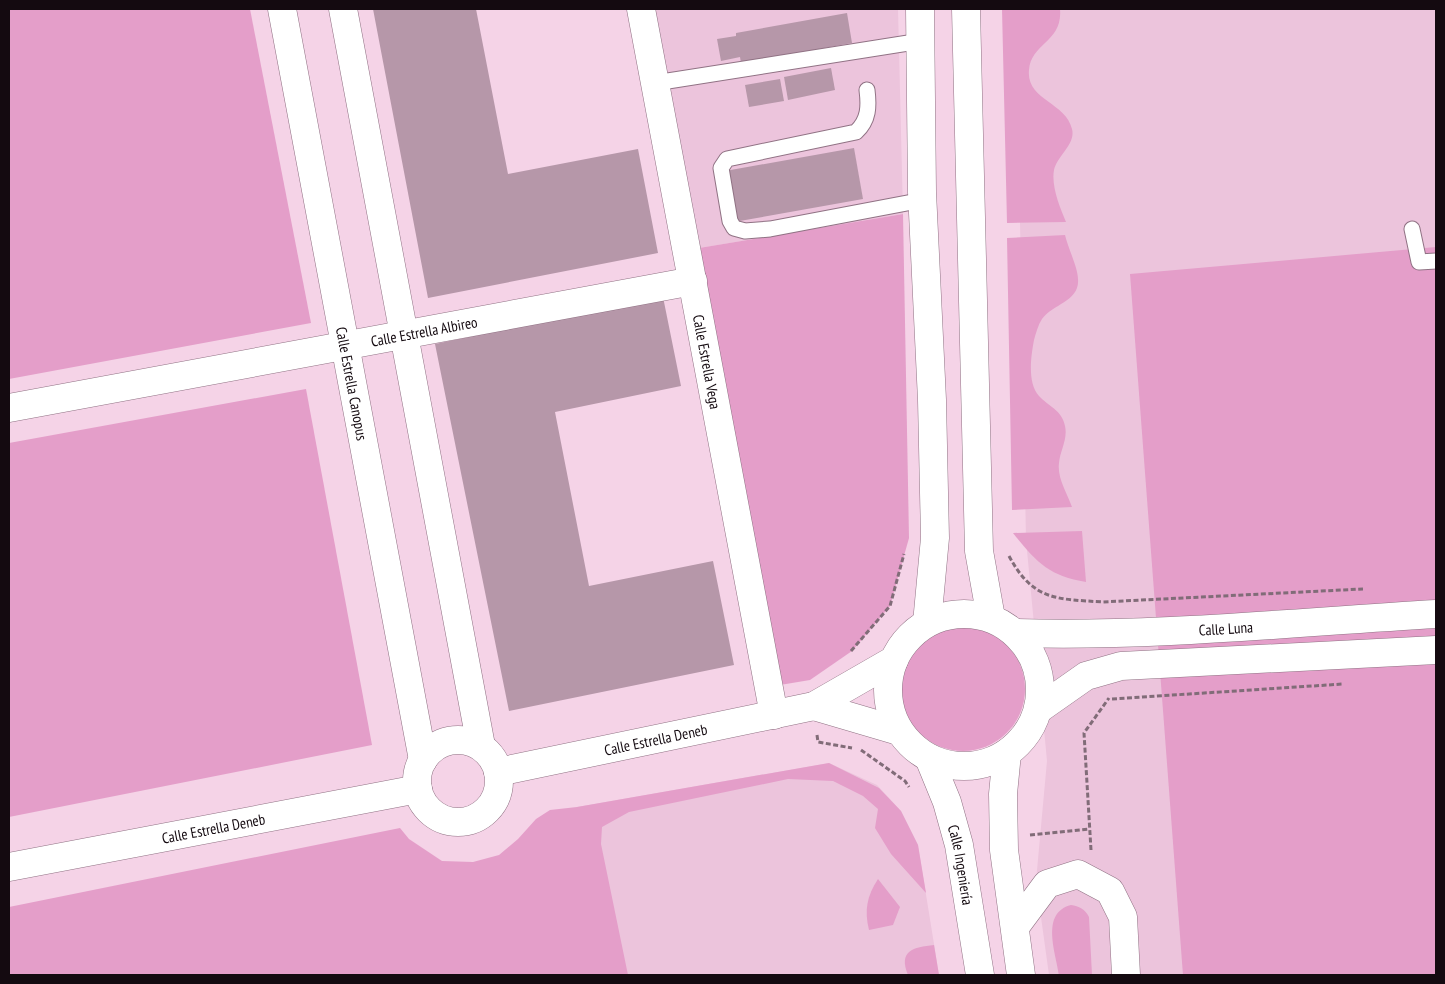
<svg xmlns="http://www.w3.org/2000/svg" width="1445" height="984" font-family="'PT Sans Narrow',sans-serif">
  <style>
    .built { fill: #ecc4dc }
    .green { fill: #e49ec9 }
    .building { fill: #b697a9 }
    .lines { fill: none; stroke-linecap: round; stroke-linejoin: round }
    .lane-casing { stroke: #907284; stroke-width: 17 }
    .street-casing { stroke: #907284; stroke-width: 29 }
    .secondary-casing { stroke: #907284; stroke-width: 29 }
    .path { stroke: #816c78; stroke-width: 3; stroke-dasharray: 5 2.5; stroke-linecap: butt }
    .lane { stroke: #fff; stroke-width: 15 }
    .street { stroke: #fff; stroke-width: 28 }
    .secondary { stroke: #fff; stroke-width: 28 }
    .labels { text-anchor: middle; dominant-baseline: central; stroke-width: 4; stroke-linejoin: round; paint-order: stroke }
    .street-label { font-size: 15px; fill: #140a10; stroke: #fff }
  </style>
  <rect width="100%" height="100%" fill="#f5d3e7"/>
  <g class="built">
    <polygon points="641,9 898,9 903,214 687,250"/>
    <polygon points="1016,9 1436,9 1436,975 1049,975 1036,881 1047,761 1026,540"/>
    <polygon points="829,763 877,785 901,811 918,845 939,975 605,975 577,807"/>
  </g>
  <g class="green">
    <polygon points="9,9 250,9 311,323 9,379"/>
    <path d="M 1002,9 L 1060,9 C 1063,42 1031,43 1029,70 C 1026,100 1066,102 1072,129 C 1076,144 1057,156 1054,170 C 1051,186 1060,208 1066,222 L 1007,223 Z"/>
    <polygon points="903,214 909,538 890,606 852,651 810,680 768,687 687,250"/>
    <path d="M 1065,235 C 1068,248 1078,268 1078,279 C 1080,301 1053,304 1042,319 C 1038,325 1036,333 1034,340 C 1031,356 1027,383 1039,396 C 1048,406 1062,410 1065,426 C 1068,439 1060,451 1059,463 C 1057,478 1067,493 1072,507 L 1012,510 L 1007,238 Z"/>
    <polygon points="1436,247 1436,975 1183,975 1130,274"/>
    <polygon points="306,389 372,745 9,817 9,443"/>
    <path d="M 1082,531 L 1086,582 C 1049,576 1036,562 1013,533 Z"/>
    <circle cx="963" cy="689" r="62"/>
    <polygon points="829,763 879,788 901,811 918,845 926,893 891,854 875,828 878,809 863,796 833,781 788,779 629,812 602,827 601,844 628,975 9,975 9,907 400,828 409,839 442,861 473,862 499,855 518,839 536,819 550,810 577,807"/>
    <path d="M 878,879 L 900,907 L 893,925 L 869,930 C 864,910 867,896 878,879 Z"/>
    <path d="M 1071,905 C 1079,906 1085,909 1089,917 L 1092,975 L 1059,975 C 1056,953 1040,913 1071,905 Z"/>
    <path d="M 934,945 L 939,975 L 908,975 C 898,951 913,947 934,945 Z"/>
  </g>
  <g class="building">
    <polygon points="373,9 476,9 508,174 638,149 658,253 428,298"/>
    <polygon points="847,13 852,43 741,63 740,57 721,61 717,39 736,36 736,33"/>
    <polygon points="831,68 835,90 788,100 784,77"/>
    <polygon points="780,79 784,101 749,107 745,85"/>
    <polygon points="854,148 863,199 734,222 725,171"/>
    <polygon points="663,297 681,386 555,412 589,586 713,561 734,665 509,711 435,344"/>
  </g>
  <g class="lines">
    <defs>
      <g id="lane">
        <polyline points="655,83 921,41"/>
        <path d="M 867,90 C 869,106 869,120 856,132 L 727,159 L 721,168 L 730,221 L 734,228 L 745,231 L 770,229 L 923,200"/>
        <polyline points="1412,229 1419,262 1436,261"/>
      </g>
      <g id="street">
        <polyline points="343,9 481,746"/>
        <path id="s1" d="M 641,9 L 774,715"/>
        <path id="s2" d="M 9,408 L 693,281"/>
        <polyline points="814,706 899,731"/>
        <path id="s3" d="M 498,772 L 814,706 L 894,660"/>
        <path id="s4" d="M 9,867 L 418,789"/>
        <polyline points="1015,927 1047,884 1078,874 1110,891 1123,917 1126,975"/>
      </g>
      <g id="secondary">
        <path id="s5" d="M 282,9 L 423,760"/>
        <polyline points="920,9 922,192 932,400 935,538 927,623"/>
        <polyline points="966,9 979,551 991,618"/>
        <circle cx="964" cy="690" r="76"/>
        <path id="s6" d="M 1016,633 C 1156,637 1297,622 1436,614"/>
        <polyline points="1039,709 1086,676 1121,666 1436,650"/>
        <circle cx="458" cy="781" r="41"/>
        <polyline points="1007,753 1003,794 1004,850 1021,975"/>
        <path id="s7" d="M 929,758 L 947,802 L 959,845 L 980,975"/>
      </g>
    </defs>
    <use href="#lane" class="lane-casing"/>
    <use href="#street" class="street-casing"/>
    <use href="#secondary" class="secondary-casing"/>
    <g class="path">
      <path d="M 1009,556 C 1033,601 1057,599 1103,602 L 1363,589"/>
      <polyline points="851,651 890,606 904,554"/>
      <polyline points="1112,699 1343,684"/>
      <polyline points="817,735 818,742 852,748"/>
      <polyline points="861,750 905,781 909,787"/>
      <polyline points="1030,835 1089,829"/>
      <polyline points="1091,850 1084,733 1109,698"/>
    </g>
    <use href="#lane" class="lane"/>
    <use href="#street" class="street"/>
    <use href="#secondary" class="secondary"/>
  </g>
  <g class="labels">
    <g class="street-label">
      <text stroke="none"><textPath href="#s2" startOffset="422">Calle Estrella Albireo</textPath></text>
      <text stroke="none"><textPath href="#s1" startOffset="359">Calle Estrella Vega</textPath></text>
      <text stroke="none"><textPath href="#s5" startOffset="381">Calle Estrella Canopus</textPath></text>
      <text stroke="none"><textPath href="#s6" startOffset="210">Calle Luna</textPath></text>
      <text stroke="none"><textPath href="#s3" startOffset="161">Calle Estrella Deneb</textPath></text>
      <text stroke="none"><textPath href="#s4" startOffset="208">Calle Estrella Deneb</textPath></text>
      <text stroke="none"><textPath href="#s7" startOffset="112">Calle Ingeniería</textPath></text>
    </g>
  </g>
  <rect width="1445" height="984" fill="none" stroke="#140a10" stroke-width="20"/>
</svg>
